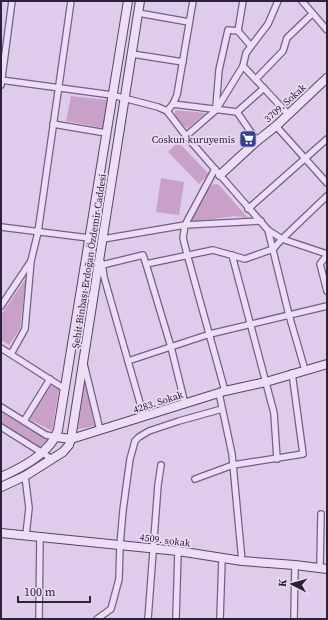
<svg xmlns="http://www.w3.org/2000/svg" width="328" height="620" font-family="'Source Serif 4',serif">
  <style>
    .green { fill: #c9a0c8 }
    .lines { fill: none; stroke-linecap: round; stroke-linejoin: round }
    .street-casing { stroke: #716187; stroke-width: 8 }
    .secondary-casing { stroke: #534469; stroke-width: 10 }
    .street { stroke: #eddef6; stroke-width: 5.5 }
    .secondary { stroke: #eddef6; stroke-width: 8 }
    .labels { text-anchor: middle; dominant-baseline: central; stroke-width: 3.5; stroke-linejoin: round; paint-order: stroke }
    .street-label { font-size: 10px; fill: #2b2339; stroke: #eadbf3 }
    .poi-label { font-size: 10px; fill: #2b2339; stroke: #eadbf3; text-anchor: end }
  </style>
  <rect width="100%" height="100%" fill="#dfcceb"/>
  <g class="green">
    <polygon points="71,96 108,100 103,128 66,121"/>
    <polygon points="175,110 206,113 187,129 175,117"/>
    <polygon points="178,142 209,174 199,184 168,152"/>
    <polygon points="161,178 184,182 179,215 156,212"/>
    <polygon points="216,184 219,185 248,218 234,216 193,222 190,221 211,185"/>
    <polygon points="26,278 20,329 9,345 1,340 1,315"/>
    <polygon points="85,382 95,426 78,429"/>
    <polygon points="53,384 59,387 59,389 52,431 29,419 50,385"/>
    <polygon points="1,412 48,440 40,447 33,445 1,424"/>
  </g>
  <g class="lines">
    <defs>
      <g id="street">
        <polyline points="302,1 327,30"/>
        <polyline points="138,13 189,22"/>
        <polyline points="238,31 251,46"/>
        <polyline points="132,54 183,62"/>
        <polyline points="243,66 288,114"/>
        <polyline points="256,79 283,51 287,38 312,14"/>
        <polyline points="1,80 112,95 158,107 167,111 186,136 268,230 282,239 327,254"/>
        <polyline points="1,85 12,1"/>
        <polyline points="173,104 237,112 257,141"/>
        <polyline points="216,107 219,70 228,30 238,31 243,1"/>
        <polyline points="167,111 173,104 177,95 193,1"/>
        <polyline points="237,112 264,88"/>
        <polyline points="53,124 106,133"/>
        <polyline points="276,126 327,183"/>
        <polyline points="186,136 216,110 243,66 246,53 268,24 278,1"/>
        <polyline points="248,209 327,139"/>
        <polyline points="1,227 89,238"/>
        <polyline points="268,230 289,315 305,370"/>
        <polyline points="103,239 185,225 215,169"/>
        <polyline points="232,255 274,413 277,459"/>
        <polyline points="327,255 320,264 327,291"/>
        <polyline points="102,263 104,277 144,417"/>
        <polyline points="146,264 213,250 245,259 273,249 282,239 327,196"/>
        <polyline points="102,265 143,255 146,264 171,347 185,404"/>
        <polyline points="1,306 31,261"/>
        <polyline points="1,348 65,389"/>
        <polyline points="11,354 25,329 31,261 38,232 71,1"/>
        <polyline points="128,361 210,334 327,306"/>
        <polyline points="84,364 100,430"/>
        <polyline points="225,391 187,254 183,238 185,225 261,221"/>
        <polyline points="219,393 232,454 242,561"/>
        <polyline points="1,407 46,435 56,437"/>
        <polyline points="24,421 50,379"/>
        <polyline points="1,427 52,459"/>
        <polyline points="25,476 29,508 26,535"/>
        <polyline points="195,479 233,465 303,454 292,373"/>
        <polyline points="320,567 321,514"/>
        <polyline points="39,619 40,537"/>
        <polyline points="97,619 111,609 119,579 120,545 123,510 130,459 135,441 139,437 149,431 179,421 222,409"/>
        <polyline points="148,619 158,485 161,465"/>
        <polyline points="176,619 178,551"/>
        <polyline points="220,619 222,559"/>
        <polyline points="294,619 295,565"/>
      </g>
      <g id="secondary">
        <polyline points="220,175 257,141 276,126 327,78"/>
        <polyline points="56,437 71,439 225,391 266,382 327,364"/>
        <path d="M 1,477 C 21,468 51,453 58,430 L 128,1"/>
        <polyline points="1,487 25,476 63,452 69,445 71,439 140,1"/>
        <polyline points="1,533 178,551 242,561 295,565 327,569"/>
      </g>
    </defs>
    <use href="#street" class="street-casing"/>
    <use href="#secondary" class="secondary-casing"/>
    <use href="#street" class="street"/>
    <use href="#secondary" class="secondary"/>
  </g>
  <defs>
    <symbol id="supermarket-square" viewBox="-11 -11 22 22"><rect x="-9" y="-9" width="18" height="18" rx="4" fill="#364090" stroke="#eadbf3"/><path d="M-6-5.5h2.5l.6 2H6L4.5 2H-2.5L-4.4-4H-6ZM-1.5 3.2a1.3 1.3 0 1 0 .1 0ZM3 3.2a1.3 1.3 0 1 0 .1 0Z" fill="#fff"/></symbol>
  </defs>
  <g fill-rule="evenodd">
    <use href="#supermarket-square" x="238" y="129" width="20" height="20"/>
  </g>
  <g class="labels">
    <g class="street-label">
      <text transform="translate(285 103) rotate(-42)">3709. Sokak</text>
      <text transform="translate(89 261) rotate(-81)">Şehit Binbaşı Erdoğan Özdemir Caddesi</text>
      <text transform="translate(158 402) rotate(-18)">4283. Sokak</text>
      <text transform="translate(165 540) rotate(7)">4509. sokak</text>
    </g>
    <g class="poi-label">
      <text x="235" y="139">Coskun kuruyemis</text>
    </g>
  </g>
  <rect width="328" height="620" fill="none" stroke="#2b2339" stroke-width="4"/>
  <g transform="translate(292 584) rotate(276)" stroke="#eadbf3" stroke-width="3" paint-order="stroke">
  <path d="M0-3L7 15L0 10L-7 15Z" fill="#2b2339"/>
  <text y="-6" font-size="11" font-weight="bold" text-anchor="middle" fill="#2b2339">K</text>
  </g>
  <path d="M18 596v6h72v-6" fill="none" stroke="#2b2339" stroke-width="2"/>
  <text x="24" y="596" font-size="12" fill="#2b2339" stroke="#eadbf3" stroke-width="3" paint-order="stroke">100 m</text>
</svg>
